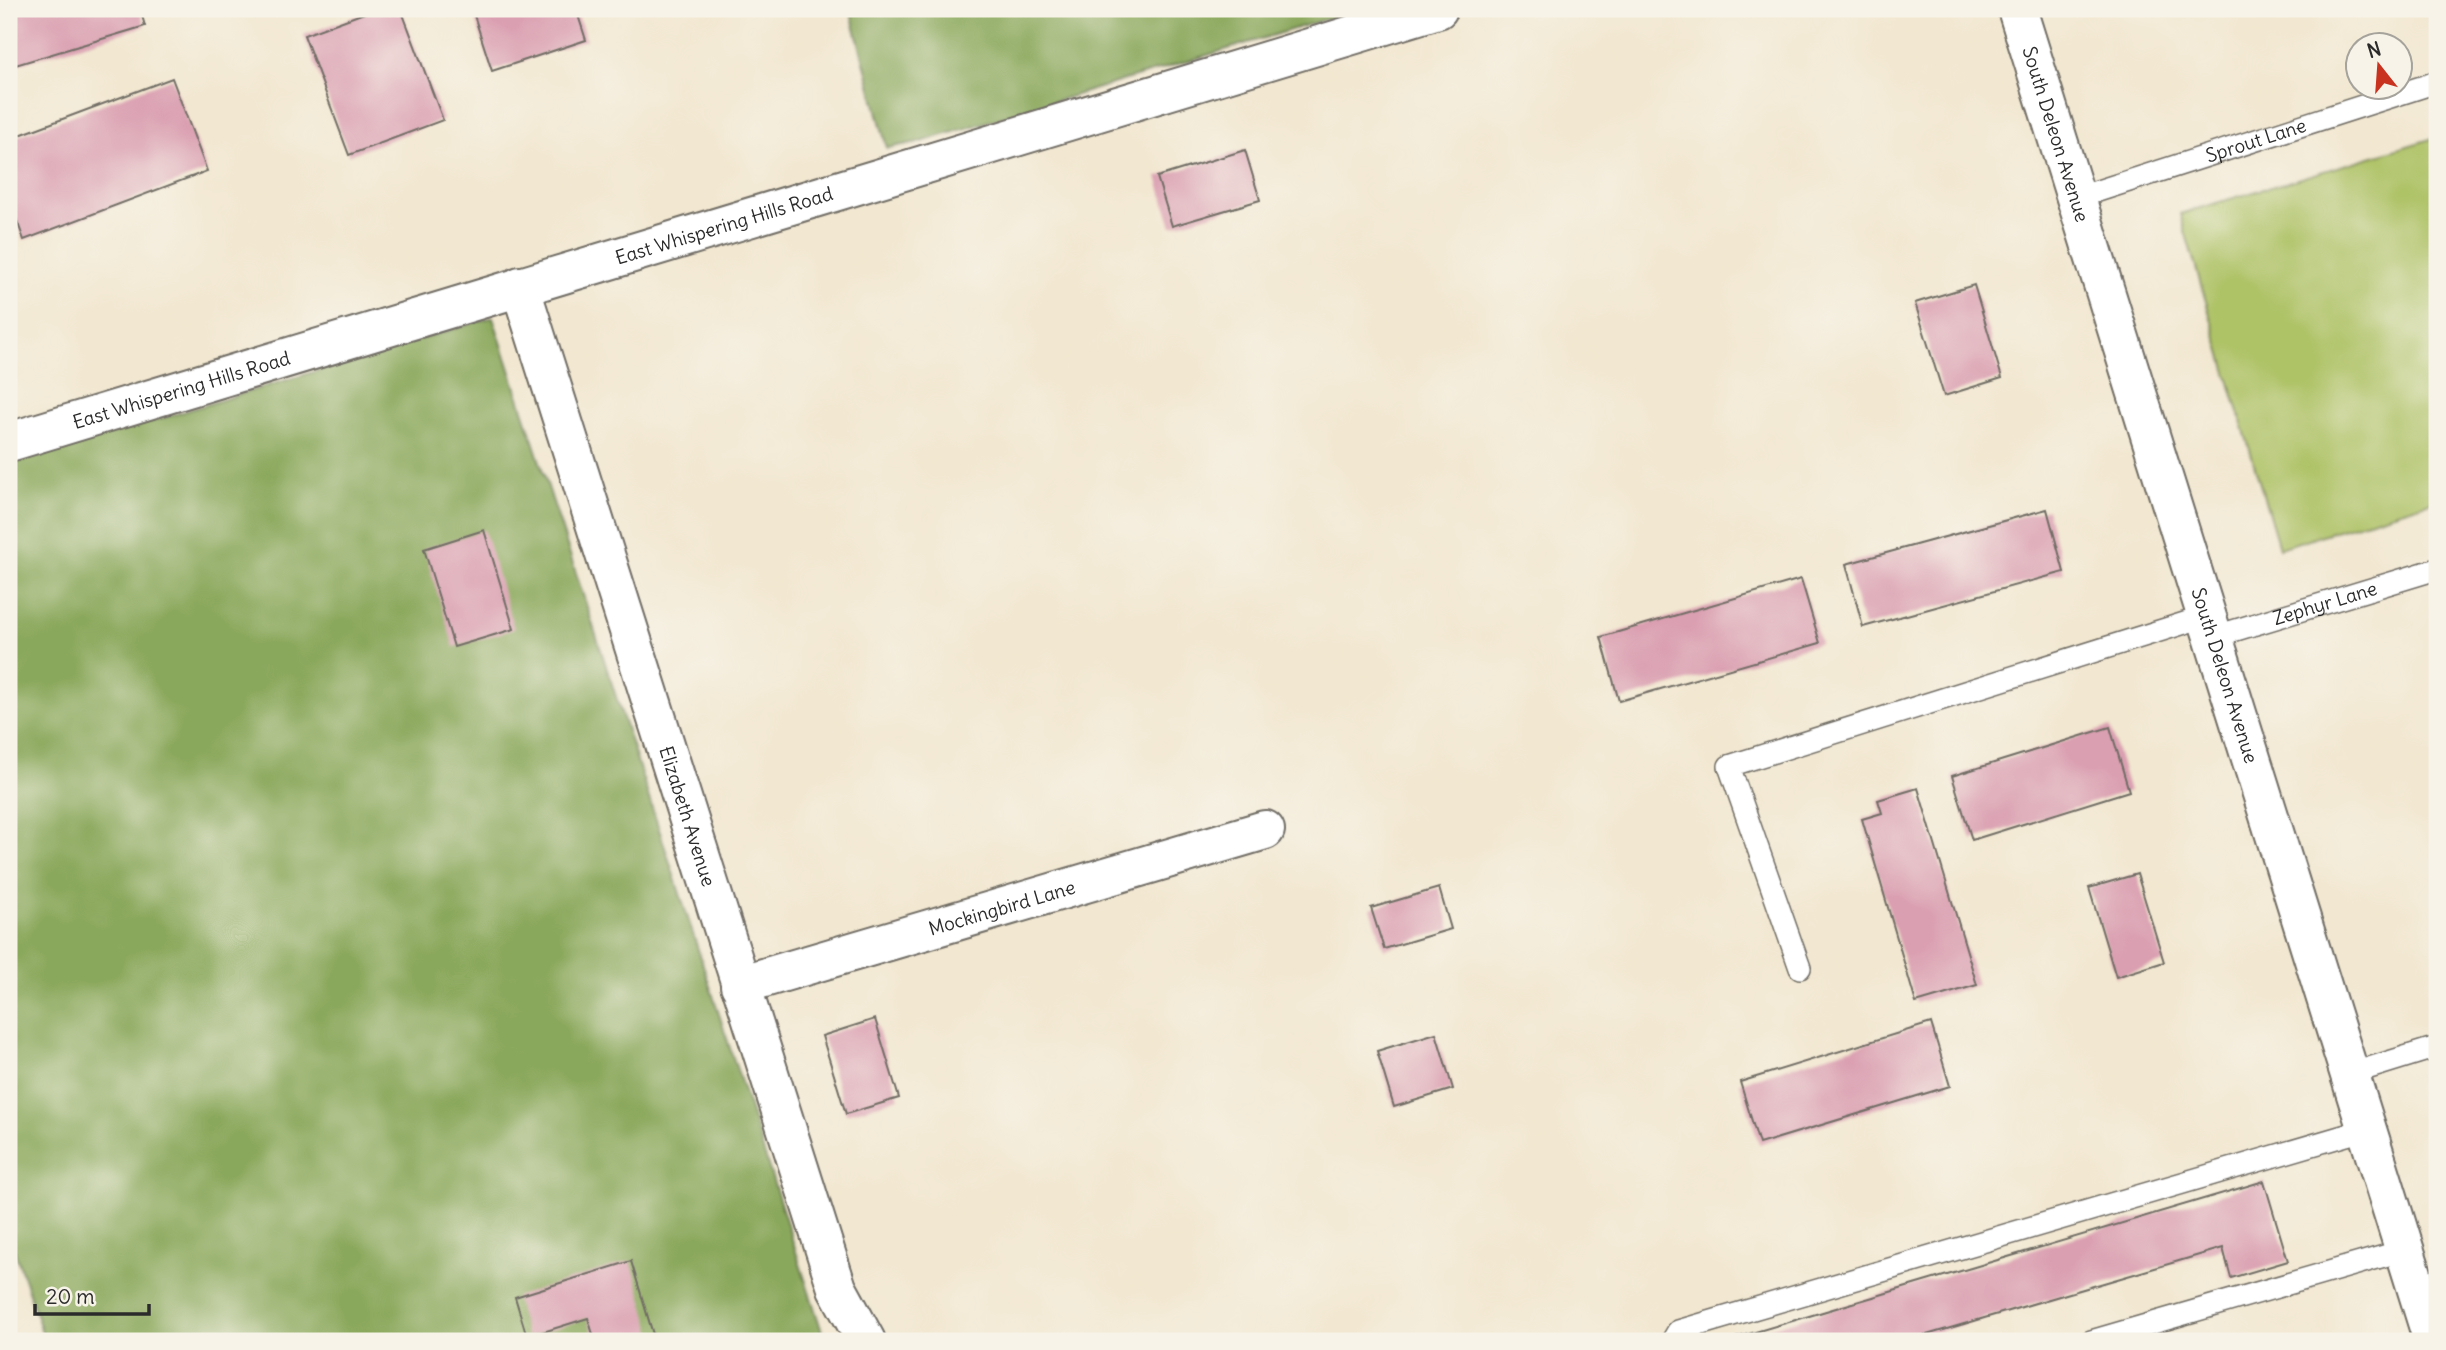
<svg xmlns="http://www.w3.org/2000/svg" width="2446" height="1350" font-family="Delius,sans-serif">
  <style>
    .green { fill: #aec266; stroke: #6c7648; stroke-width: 2 }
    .forest { fill: #8aa85b; stroke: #5a6a43; stroke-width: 2 }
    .building { fill: #da9fb1 }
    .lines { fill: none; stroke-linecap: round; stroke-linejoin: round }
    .lane-casing { stroke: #716d65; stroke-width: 24 }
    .street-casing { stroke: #716d65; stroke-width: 42 }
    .secondary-casing { stroke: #716d65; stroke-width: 42 }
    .lane { stroke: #fff; stroke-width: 21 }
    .street { stroke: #fff; stroke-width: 38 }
    .secondary { stroke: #fff; stroke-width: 38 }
    .labels { text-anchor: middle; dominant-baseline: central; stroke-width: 6; stroke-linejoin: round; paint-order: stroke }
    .street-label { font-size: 19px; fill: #2b2b2b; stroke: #f7f3e8 }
  </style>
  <rect width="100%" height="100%" fill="#f7f3e8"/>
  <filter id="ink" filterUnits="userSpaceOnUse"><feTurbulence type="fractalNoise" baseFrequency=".0143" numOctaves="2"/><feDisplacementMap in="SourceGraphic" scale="14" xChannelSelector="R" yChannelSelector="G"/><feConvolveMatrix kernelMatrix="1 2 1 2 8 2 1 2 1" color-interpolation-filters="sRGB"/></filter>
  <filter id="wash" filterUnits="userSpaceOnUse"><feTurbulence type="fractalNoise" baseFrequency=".00686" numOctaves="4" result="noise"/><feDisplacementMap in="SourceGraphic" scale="28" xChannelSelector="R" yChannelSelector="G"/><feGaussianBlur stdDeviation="1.57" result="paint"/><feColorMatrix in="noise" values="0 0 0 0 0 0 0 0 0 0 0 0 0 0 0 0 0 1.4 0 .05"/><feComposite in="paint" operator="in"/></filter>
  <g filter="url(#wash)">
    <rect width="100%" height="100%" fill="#f2e7d0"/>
    <polygon class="green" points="2437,137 2437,500 2279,548 2180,214"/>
    <g class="forest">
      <polygon points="850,9 1360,9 924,141 887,148"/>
      <polygon points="493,317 825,1341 45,1341 9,1234 9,465"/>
    </g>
    <g id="blocks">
      <g class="building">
        <polygon points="9,9 140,9 145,26 9,67"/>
        <polygon points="375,9 401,9 443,120 349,155 304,35"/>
        <polygon points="472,9 576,9 586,40 492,71"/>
        <polygon points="172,78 207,171 24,240 9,198 9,139"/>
        <polygon points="1245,150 1260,200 1172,226 1157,177"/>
        <polygon points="1974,285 2002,378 1944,396 1915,303"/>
        <polygon points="2047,509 2064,572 1863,627 1846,564"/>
        <polygon points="484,530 514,629 454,647 424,549"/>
        <polygon points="1801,579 1820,643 1619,701 1601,637"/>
        <polygon points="2110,727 2129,791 1972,840 1952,776"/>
        <polygon points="1918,788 1977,985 1916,1003 1862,819 1882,813 1878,800"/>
        <polygon points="2137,874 2164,962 2116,977 2089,888"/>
        <polygon points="1439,888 1451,929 1384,949 1371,908"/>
        <polygon points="875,1019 899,1098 846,1114 822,1036"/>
        <polygon points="1931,1023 1950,1086 1759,1144 1740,1082"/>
        <polygon points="1436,1033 1453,1089 1394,1107 1377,1051"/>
        <polygon points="2264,1181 2288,1261 2231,1278 2223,1248 1906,1341 1725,1341"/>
        <polygon points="631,1261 655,1341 595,1341 588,1318 527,1337 515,1297"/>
      </g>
    </g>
  </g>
  <g filter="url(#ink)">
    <use href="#blocks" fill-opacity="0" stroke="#716d65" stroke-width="2"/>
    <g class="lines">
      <defs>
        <g id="lane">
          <path id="s1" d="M 2076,198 L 2437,82"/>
          <path id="s2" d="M 2213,637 L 2437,569"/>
          <polyline points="1800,968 1729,766 2207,616"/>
          <polyline points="2350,1074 2437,1047"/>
          <polyline points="1672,1341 1678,1331 2367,1129"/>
          <polyline points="2091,1341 2405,1250"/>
        </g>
        <g id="street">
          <path id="s3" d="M 520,286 L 837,1288 L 866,1341"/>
          <path id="s4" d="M 9,442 L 1438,9"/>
          <path id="s5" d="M 740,985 L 1265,830"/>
        </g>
        <g id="secondary">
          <path id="s6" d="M 2017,9 L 2433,1341"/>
        </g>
      </defs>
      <use href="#lane" class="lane-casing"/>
      <use href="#street" class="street-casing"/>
      <use href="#secondary" class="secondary-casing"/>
      <use href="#lane" class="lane"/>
      <use href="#street" class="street"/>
      <use href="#secondary" class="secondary"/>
    </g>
  </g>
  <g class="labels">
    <g class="street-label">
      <text stroke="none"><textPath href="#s6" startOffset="131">South Deleon Avenue</textPath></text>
      <text stroke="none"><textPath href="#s1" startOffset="189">Sprout Lane</textPath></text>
      <text stroke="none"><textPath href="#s4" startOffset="747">East Whispering Hills Road</textPath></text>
      <text stroke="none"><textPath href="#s4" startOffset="180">East Whispering Hills Road</textPath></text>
      <text stroke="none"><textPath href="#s2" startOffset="117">Zephyr Lane</textPath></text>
      <text stroke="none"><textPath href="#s6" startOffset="698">South Deleon Avenue</textPath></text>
      <text stroke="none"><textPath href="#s3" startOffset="556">Elizabeth Avenue</textPath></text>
      <text stroke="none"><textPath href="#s5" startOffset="273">Mockingbird Lane</textPath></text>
    </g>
  </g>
  <rect width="2446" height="1350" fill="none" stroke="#f7f3e8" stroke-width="35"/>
  <g transform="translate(2379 66) rotate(343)"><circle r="33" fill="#f7f3e8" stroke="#a5a39c" stroke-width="2"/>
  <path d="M0-5L12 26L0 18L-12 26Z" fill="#c8321e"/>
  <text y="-10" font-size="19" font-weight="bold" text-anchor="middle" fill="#2b2b2b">N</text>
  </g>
  <path d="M35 1304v10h114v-10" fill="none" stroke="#2b2b2b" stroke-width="3.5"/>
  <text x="46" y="1304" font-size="21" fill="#2b2b2b" stroke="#f7f3e8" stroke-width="5" paint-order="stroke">20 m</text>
</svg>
